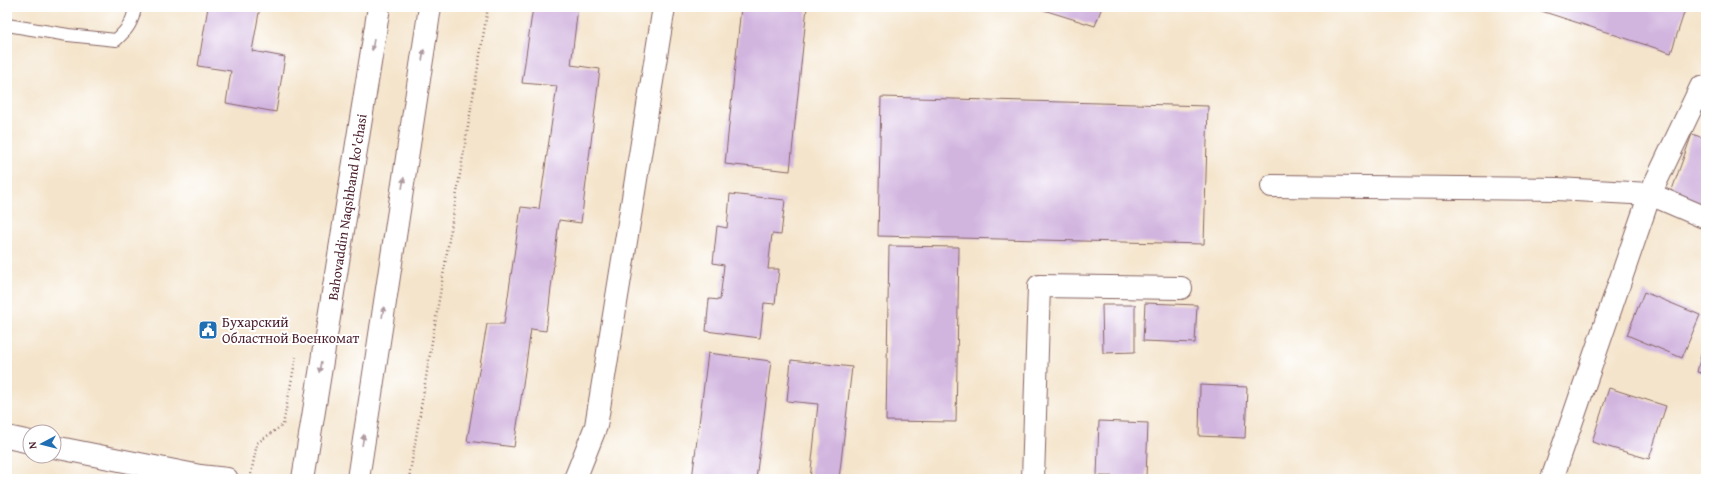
<svg xmlns="http://www.w3.org/2000/svg" width="1713" height="486" font-family="'Gentium Book Plus',serif">
  <style>
    .building { fill: #d2b5df }
    .lines { fill: none; stroke-linecap: round; stroke-linejoin: round }
    .service-casing { stroke: #866463; stroke-width: 14 }
    .minor-casing { stroke: #866463; stroke-width: 24 }
    .tertiary-casing { stroke: #866463; stroke-width: 24 }
    .secondary-casing { stroke: #866463; stroke-width: 24 }
    .path { stroke: #866463; stroke-width: 2.5; stroke-dasharray: 1 3; stroke-linecap: butt }
    .service { stroke: #fff; stroke-width: 12 }
    .minor { stroke: #fff; stroke-width: 22 }
    .tertiary { stroke: #fff; stroke-width: 22 }
    .secondary { stroke: #fff; stroke-width: 22 }
    .oneway { fill: #ae9aa0 }
    .labels { text-anchor: middle; dominant-baseline: central; stroke-width: 4; stroke-linejoin: round; paint-order: stroke }
    .street-label { font-size: 14px; fill: #4a1f2b; stroke: #fff }
    .poi-label { font-size: 14px; fill: #4a1f2b; stroke: #fff; text-anchor: start }
  </style>
  <rect width="100%" height="100%" fill="#fff"/>
  <filter id="ink" filterUnits="userSpaceOnUse"><feTurbulence type="fractalNoise" baseFrequency=".025" numOctaves="2"/><feDisplacementMap in="SourceGraphic" scale="8" xChannelSelector="R" yChannelSelector="G"/><feConvolveMatrix kernelMatrix="1 2 1 2 8 2 1 2 1" color-interpolation-filters="sRGB"/></filter>
  <filter id="wash" filterUnits="userSpaceOnUse"><feTurbulence type="fractalNoise" baseFrequency=".012" numOctaves="4" result="noise"/><feDisplacementMap in="SourceGraphic" scale="16" xChannelSelector="R" yChannelSelector="G"/><feGaussianBlur stdDeviation="0.9" result="paint"/><feColorMatrix in="noise" values="0 0 0 0 0 0 0 0 0 0 0 0 0 0 0 0 0 1.4 0 .05"/><feComposite in="paint" operator="in"/></filter>
  <g filter="url(#wash)">
    <rect width="100%" height="100%" fill="#f4e4cb"/>
    <g id="blocks">
      <g class="building">
        <polygon points="208,7 260,7 252,51 285,57 276,112 226,103 231,71 198,66"/>
        <polygon points="533,7 578,7 571,65 600,69 581,223 559,220 546,331 531,329 514,447 467,441 487,324 504,324 521,207 539,209 557,86 522,83"/>
        <polygon points="741,7 807,7 790,171 725,164"/>
        <polygon points="1034,7 1102,7 1095,26"/>
        <polygon points="1529,7 1686,7 1671,53"/>
        <polygon points="881,97 1208,106 1204,244 878,236"/>
        <polygon points="1692,134 1706,139 1706,211 1669,198"/>
        <polygon points="730,194 785,200 781,235 772,234 768,269 779,269 775,304 764,303 760,338 706,331 709,299 720,300 724,265 713,263 717,226 727,228"/>
        <polygon points="889,246 959,247 956,422 886,421"/>
        <polygon points="1644,292 1700,315 1682,358 1627,335"/>
        <polygon points="1145,303 1197,305 1195,343 1143,341"/>
        <polygon points="1102,305 1135,305 1135,352 1103,353"/>
        <polygon points="1705,338 1706,338 1706,374 1697,372"/>
        <polygon points="708,353 771,361 756,479 692,479"/>
        <polygon points="791,360 852,367 839,479 810,479 818,404 787,401"/>
        <polygon points="1200,385 1247,387 1245,438 1199,436"/>
        <polygon points="1609,388 1666,406 1649,459 1592,442"/>
        <polygon points="1099,421 1148,423 1146,477 1097,476"/>
      </g>
    </g>
  </g>
  <g filter="url(#ink)">
    <use href="#blocks" fill-opacity="0" stroke="#866463" stroke-width="1"/>
    <g class="lines">
      <defs>
        <path id="service" d="M 7,25 L 68,35 L 116,40 C 127,30 133,22 135,7"/>
        <g id="minor">
          <polyline points="1272,186 1557,189 1650,194 1706,218"/>
          <polyline points="575,479 596,426 664,7"/>
          <polyline points="1033,479 1039,286 1181,288"/>
          <polyline points="1552,479 1650,194 1701,87"/>
        </g>
        <g id="tertiary">
          <polyline points="7,437 30,442"/>
          <polyline points="54,447 200,476 227,479"/>
        </g>
        <g id="secondary">
          <polyline points="303,479 379,7"/>
          <polyline points="358,479 430,7"/>
        </g>
      </defs>
      <use href="#service" class="service-casing"/>
      <use href="#minor" class="minor-casing"/>
      <use href="#tertiary" class="tertiary-casing"/>
      <use href="#secondary" class="secondary-casing"/>
      <g class="path">
        <polyline points="251,474 257,443 283,425 296,357"/>
        <polyline points="409,479 488,7"/>
      </g>
      <use href="#service" class="service"/>
      <use href="#minor" class="minor"/>
      <use href="#tertiary" class="tertiary"/>
      <use href="#secondary" class="secondary"/>
    </g>
    <defs><path id="oneway-solid" d="M-6-.8H1V-3.2L6.5 0L1 3.2V.8H-6Z"/></defs>
    <g class="oneway">
      <use href="#oneway-solid" transform="translate(373 45) rotate(99)"/>
      <use href="#oneway-solid" transform="translate(423 55) rotate(-81)"/>
      <use href="#oneway-solid" transform="translate(403 183) rotate(-81)"/>
      <use href="#oneway-solid" transform="translate(383 312) rotate(-81)"/>
      <use href="#oneway-solid" transform="translate(321 367) rotate(99)"/>
      <use href="#oneway-solid" transform="translate(363 440) rotate(-81)"/>
    </g>
  </g>
  <defs>
    <symbol id="civic-square" viewBox="-11 -11 22 22"><rect x="-9" y="-9" width="18" height="18" rx="4" fill="#1f6fb2" stroke="#fff"/><path d="M-.6-6.5H3V-4.5H.6V-3L4-1V1h2V6H-6V1h2V-1L-.6-3ZM-1.2 2.5V6h2.4V2.5Z" fill="#fff"/></symbol>
  </defs>
  <g fill-rule="evenodd">
    <use href="#civic-square" x="197" y="319" width="22" height="22"/>
  </g>
  <g class="labels">
    <g class="street-label">
      <text transform="translate(347 207) rotate(-81)">Bahovaddin Naqshband ko'chasi</text>
    </g>
    <g class="poi-label">
      <text x="222" y="322">Бухарский<tspan x="222" dy="16">Областной Военкомат</tspan></text>
    </g>
  </g>
  <rect width="1713" height="486" fill="none" stroke="#fff" stroke-width="24"/>
  <g transform="translate(42 444) rotate(263)"><circle r="19" fill="#ffffff" stroke="#b7a5aa"/>
  <path d="M0-3L7 15L0 10L-7 15Z" fill="#1f6fb2"/>
  <text y="-6" font-size="11" font-weight="bold" text-anchor="middle" fill="#4a1f2b">N</text>
  </g>
</svg>
